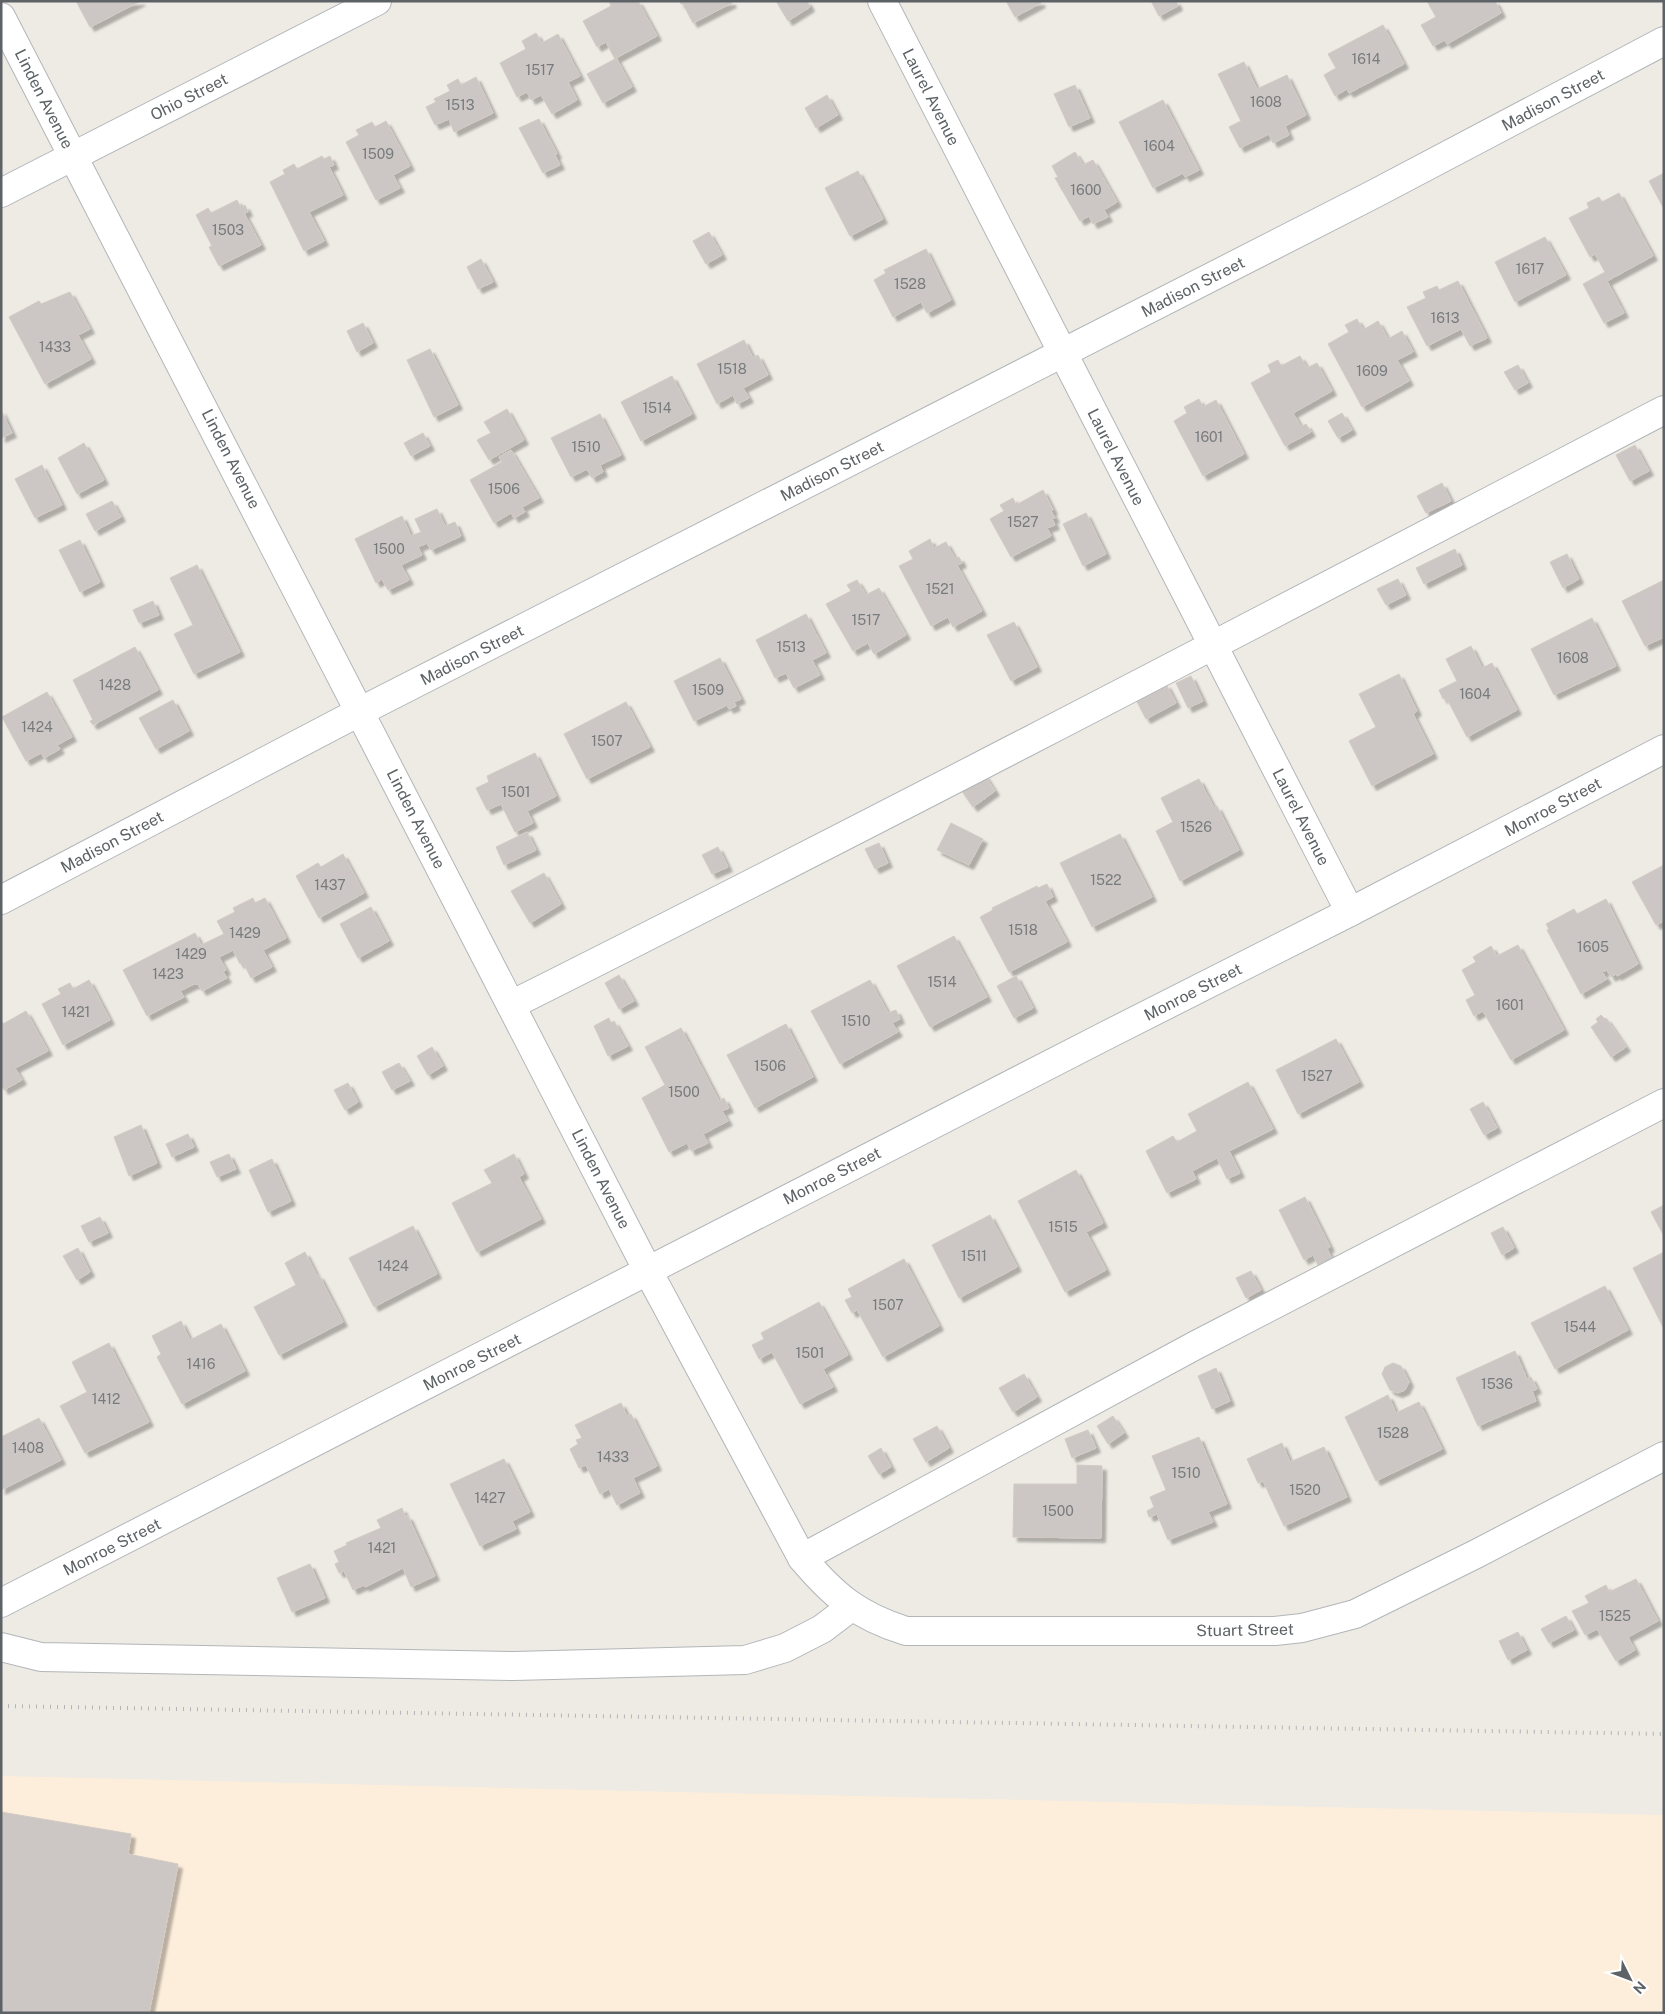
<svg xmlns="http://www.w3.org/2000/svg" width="1665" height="2014" font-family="'Public Sans',sans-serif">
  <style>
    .commercial { fill: #fdeedb }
    .building { fill: #ccc7c4; stroke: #d3cac3; filter: url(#shadow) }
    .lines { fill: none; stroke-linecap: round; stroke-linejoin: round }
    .minor-casing { stroke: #b2b6b9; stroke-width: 30 }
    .minor { stroke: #fff; stroke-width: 28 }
    .rail { stroke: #b3b4b5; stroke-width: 4; stroke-dasharray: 1 6; stroke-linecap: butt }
    .labels { text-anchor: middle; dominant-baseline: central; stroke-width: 4; stroke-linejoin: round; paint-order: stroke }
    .number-label { font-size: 14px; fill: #787b7d }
    .street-label { font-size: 16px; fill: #5c6265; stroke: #fff }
  </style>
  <defs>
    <filter id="shadow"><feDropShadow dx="4.5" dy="4.5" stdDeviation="1" flood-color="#0004"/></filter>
  </defs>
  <rect width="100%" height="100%" fill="#eeeae4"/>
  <polygon class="commercial" points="1,1776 1664,1815 1664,2013 1,2013"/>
  <g class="building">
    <polygon points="76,1 141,1 90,27"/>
    <polygon points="609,1 638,1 657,36 616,58 632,87 603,103 587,74 615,59 606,42 597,47 583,21 611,6"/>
    <polygon points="679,1 731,1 732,3 693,23 683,4 681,4"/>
    <polygon points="776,1 807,1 810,7 788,21"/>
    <polygon points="1006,1 1040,1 1041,3 1015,17"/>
    <polygon points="1151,1 1176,1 1178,6 1159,16"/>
    <polygon points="1427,1 1495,1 1501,13 1447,44 1445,40 1433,46 1421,25 1436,17"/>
    <polygon points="1383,25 1404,64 1349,93 1347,89 1335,96 1324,75 1336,68 1328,54"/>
    <polygon points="536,33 542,43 558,34 580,76 568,82 577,100 552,114 541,95 531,100 527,92 517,97 500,63 526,49 522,41"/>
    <polygon points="1244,62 1257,89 1287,75 1306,115 1285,126 1289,135 1273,143 1269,134 1240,148 1229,127 1241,121 1218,74"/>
    <polygon points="476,77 493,113 454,132 449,119 435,125 426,107 436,102 434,99 450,91 447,85 458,79 461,85"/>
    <polygon points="1075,85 1090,118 1069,127 1054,94"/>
    <polygon points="827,95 838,115 816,128 805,108"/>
    <polygon points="1163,100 1199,170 1185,177 1183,173 1153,188 1119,122"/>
    <polygon points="539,119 557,154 555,155 560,165 543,173 519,128"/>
    <polygon points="386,121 410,166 393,175 400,188 376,200 346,142 359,135 356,130 372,122 375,127"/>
    <polygon points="1075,152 1083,165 1093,160 1117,202 1104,210 1108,217 1093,224 1089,216 1080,221 1055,178 1058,177 1052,166"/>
    <polygon points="322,156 324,159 330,156 334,165 329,167 343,195 309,212 324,241 304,251 270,182 285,174 283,170 294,164 297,169"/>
    <polygon points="858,171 883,219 850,236 825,188"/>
    <polygon points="1664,173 1664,209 1649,181"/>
    <polygon points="1619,193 1653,256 1607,281 1624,313 1604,323 1583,284 1605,272 1595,254 1590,257 1569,218 1589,208 1587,203 1599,197 1602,202"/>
    <polygon points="237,200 241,208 245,205 248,212 244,213 261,245 219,266 209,247 212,246 196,215 208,208 211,213"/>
    <polygon points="709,232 722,255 706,264 693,241"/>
    <polygon points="1545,237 1566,275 1515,302 1495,262"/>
    <polygon points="926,249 951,300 927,313 921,302 893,317 874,280 886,273 884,270"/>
    <polygon points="481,259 493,282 478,289 467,267"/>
    <polygon points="1458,281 1487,338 1470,346 1461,329 1427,346 1407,307 1426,298 1423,292 1437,286 1439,290"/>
    <polygon points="70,292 90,329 78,335 91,359 45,384 9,317 39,301 41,304"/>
    <polygon points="1357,319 1363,330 1378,321 1388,339 1402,331 1413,352 1397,360 1409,381 1362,407 1328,344 1349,332 1345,325"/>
    <polygon points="363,323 373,343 357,352 347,331"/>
    <polygon points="744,340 753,358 758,355 768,375 743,388 749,398 737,404 733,395 717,404 697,364"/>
    <polygon points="430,349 458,405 434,417 407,360"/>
    <polygon points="1300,356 1307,368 1317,363 1332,391 1293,413 1301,427 1306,424 1311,432 1285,446 1251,383 1271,372 1268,365 1278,360 1281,366"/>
    <polygon points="1518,365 1528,383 1515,390 1504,372"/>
    <polygon points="672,376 692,414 641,441 621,402"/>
    <polygon points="1199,399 1203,407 1216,400 1244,454 1203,476 1174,421 1187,413 1184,407"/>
    <polygon points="507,409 524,440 489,460 477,440 491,433 484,422"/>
    <polygon points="1,410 12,433 1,438"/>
    <polygon points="1342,413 1352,430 1338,438 1328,421"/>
    <polygon points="600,414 621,455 600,465 603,472 592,478 587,469 571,477 551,438"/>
    <polygon points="423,433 430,446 411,456 404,443"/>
    <polygon points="84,443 104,480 77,494 58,458"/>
    <polygon points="1635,445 1649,471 1630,481 1616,455"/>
    <polygon points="511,450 539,498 522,507 525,512 514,518 511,513 494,523 470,480 502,462 499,457"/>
    <polygon points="42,465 62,505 35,518 15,479"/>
    <polygon points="1442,483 1451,501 1426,513 1417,496"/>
    <polygon points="1043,490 1053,510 1051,511 1055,518 1052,519 1055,525 1047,528 1051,536 1011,557 990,519 1004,511 1000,505 1013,498 1016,505"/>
    <polygon points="112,501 121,517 95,531 86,514"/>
    <polygon points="437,509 445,526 455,522 461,536 431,550 427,543 418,547 422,555 401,565 409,580 388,590 382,579 376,583 355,539 402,516 411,536 421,532 415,519"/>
    <polygon points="1086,513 1106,554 1083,566 1063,524"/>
    <polygon points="930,539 934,548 946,542 955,559 959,557 962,563 957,565 982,611 953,627 948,617 931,626 899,566 913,559 909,551"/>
    <polygon points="80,540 100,582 80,592 59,550"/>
    <polygon points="1455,549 1462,565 1424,584 1416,568"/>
    <polygon points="1567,554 1579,579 1563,588 1550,562"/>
    <polygon points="197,565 240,652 194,674 174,634 193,625 170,578"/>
    <polygon points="1398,579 1406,595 1386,605 1377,589"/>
    <polygon points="857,580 866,595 879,588 906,635 874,654 868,643 853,651 826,604 851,591 847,585"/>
    <polygon points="1664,580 1664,637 1645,646 1622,601"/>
    <polygon points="153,601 159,615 139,623 133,610"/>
    <polygon points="806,614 826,653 812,660 820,675 794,688 786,673 775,678 756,640"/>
    <polygon points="1592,618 1616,666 1554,695 1531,649"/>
    <polygon points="1014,622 1037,667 1011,681 987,635"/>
    <polygon points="1471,646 1482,668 1492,663 1517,710 1467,737 1446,697 1443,699 1439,690 1457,681 1446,659"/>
    <polygon points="135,647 158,690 93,725 90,721 93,720 73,680"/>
    <polygon points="720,658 741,699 734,702 736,706 729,709 727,705 694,721 674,681"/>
    <polygon points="1399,674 1417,711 1413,714 1433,754 1372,786 1349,741 1376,727 1359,694"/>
    <polygon points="1191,676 1203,701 1188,708 1176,683"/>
    <polygon points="1166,684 1176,703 1146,719 1136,700"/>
    <polygon points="47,692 72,737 57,745 60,749 44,758 41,753 26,761 2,717"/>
    <polygon points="173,700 189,731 156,749 139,718"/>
    <polygon points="626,702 650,747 587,779 564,734"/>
    <polygon points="535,753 556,796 527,811 533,823 515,832 501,804 487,810 476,788 489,782 487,776"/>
    <polygon points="984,774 995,791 973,807 961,790"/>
    <polygon points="1199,779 1214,808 1217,806 1239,850 1180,881 1156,831 1173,822 1161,798"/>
    <polygon points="951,823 983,839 969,865 937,850"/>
    <polygon points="527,832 536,850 504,865 496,847"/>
    <polygon points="1120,834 1152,897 1092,927 1060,863"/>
    <polygon points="879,843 888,863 875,869 865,849"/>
    <polygon points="718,847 728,867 712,874 702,855"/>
    <polygon points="343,854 364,893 319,918 296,876 318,863 321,867"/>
    <polygon points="1664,865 1664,921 1656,925 1632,882"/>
    <polygon points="544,873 561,904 530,923 511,891"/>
    <polygon points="1047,884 1053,897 1045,901 1067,942 1009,972 980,917 993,910 992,908 1037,886 1038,888"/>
    <polygon points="253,898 255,903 265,898 286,938 263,950 272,967 251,978 243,962 240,964 233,950 219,957 226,970 223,972 227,978 202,991 198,984 194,984 180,991 184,997 147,1016 123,970 195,933 201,945 224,934 217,921 235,912 233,908"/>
    <polygon points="1606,899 1638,964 1617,976 1616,974 1611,977 1607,970 1602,972 1607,979 1581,994 1547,930 1549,929 1546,924 1574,909 1577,914"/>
    <polygon points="371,907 389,941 358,958 340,924"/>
    <polygon points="954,936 987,997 930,1027 897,966"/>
    <polygon points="1518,945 1564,1030 1511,1060 1483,1011 1474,1016 1466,1000 1475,995 1462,970 1476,962 1473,957 1491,946 1497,956"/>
    <polygon points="619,975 634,1001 619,1009 605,983"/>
    <polygon points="1016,976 1033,1008 1014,1018 997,986"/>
    <polygon points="89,980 110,1020 63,1045 42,1004 61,994 58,989 70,983 73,989"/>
    <polygon points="870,980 888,1013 896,1010 900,1019 892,1023 898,1032 840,1064 811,1011"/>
    <polygon points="26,1011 48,1051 15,1068 22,1080 4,1090 1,1084 1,1020 3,1024"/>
    <polygon points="1601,1015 1605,1019 1606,1018 1626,1047 1611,1057 1591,1027 1598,1022 1596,1019"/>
    <polygon points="609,1018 611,1023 614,1021 628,1046 608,1056 594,1026"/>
    <polygon points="786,1024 813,1077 755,1108 727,1055"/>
    <polygon points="681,1028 719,1101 724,1098 729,1108 722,1111 728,1121 703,1134 708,1143 691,1151 687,1143 669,1152 642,1098 665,1085 645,1047"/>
    <polygon points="1336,1039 1359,1082 1298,1114 1276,1070"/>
    <polygon points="432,1047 443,1066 428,1075 417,1056"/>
    <polygon points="399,1063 410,1081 392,1090 382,1072"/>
    <polygon points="1248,1082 1273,1129 1229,1151 1240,1173 1227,1179 1217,1158 1192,1171 1196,1179 1167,1193 1146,1151 1173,1136 1177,1142 1197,1131 1188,1114"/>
    <polygon points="348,1083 358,1102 345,1110 334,1090"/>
    <polygon points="1483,1102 1497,1128 1484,1135 1470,1109"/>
    <polygon points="141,1125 157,1163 129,1176 114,1137"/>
    <polygon points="188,1134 194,1147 172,1157 166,1144"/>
    <polygon points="229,1154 236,1169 217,1177 210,1162"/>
    <polygon points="514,1154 524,1174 519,1177 541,1219 477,1252 452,1203 492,1183 484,1170"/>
    <polygon points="272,1159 291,1201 268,1212 249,1170"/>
    <polygon points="1076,1170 1103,1223 1086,1232 1106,1270 1065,1292 1018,1201"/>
    <polygon points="1305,1197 1330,1247 1327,1249 1333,1261 1319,1267 1313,1255 1304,1260 1279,1210"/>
    <polygon points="1664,1205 1664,1236 1651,1212"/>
    <polygon points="990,1215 1017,1267 959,1298 932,1245"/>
    <polygon points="100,1217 108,1233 89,1242 81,1226"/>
    <polygon points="413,1226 437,1274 374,1307 349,1258"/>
    <polygon points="1503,1227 1514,1248 1502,1255 1491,1233"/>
    <polygon points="78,1248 90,1272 77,1280 63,1256"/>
    <polygon points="305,1252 317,1276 319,1275 343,1322 279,1355 254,1307 296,1285 285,1263"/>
    <polygon points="1664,1252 1664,1329 1633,1268"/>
    <polygon points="904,1259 939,1326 883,1357 857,1310 852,1313 845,1300 852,1297 848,1289"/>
    <polygon points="1251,1271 1261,1290 1246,1298 1236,1278"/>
    <polygon points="1605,1286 1628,1330 1555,1369 1531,1323"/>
    <polygon points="819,1302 848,1355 823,1369 833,1387 800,1404 772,1352 759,1359 752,1345 764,1339 761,1333"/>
    <polygon points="181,1321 190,1340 221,1324 245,1371 182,1404 157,1357 161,1354 152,1336"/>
    <polygon points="109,1343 149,1422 85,1453 60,1406 87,1392 72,1362"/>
    <polygon points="1515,1351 1527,1379 1531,1377 1537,1389 1532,1391 1536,1401 1478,1426 1456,1378"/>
    <polygon points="1393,1363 1401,1366 1409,1382 1405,1390 1398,1393 1390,1390 1382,1374 1385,1367"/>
    <polygon points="1216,1368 1230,1401 1212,1409 1198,1376"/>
    <polygon points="1024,1374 1037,1397 1013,1412 999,1388"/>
    <polygon points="1388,1395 1396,1413 1419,1402 1442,1449 1376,1481 1345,1417"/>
    <polygon points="621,1403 627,1416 631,1414 657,1466 633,1478 640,1493 617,1505 609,1489 600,1494 586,1465 579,1468 570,1449 578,1444 576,1440 582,1438 575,1425"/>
    <polygon points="1113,1416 1124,1433 1108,1444 1097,1426"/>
    <polygon points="39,1418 61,1460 1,1490 1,1437"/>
    <polygon points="937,1426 949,1448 926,1462 913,1439"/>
    <polygon points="1088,1430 1096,1448 1072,1458 1065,1439"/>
    <polygon points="1199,1437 1227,1504 1208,1512 1213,1522 1168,1540 1157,1514 1149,1517 1147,1511 1154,1507 1150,1497 1166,1490 1152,1456"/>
    <polygon points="1282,1443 1290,1462 1324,1447 1347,1497 1284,1526 1263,1481 1258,1483 1247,1459"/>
    <polygon points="881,1448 891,1467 879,1474 868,1456"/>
    <polygon points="504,1459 530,1512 512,1521 516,1529 480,1546 450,1484"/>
    <polygon points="1077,1465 1102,1466 1101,1538 1013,1537 1014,1484 1077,1484"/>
    <polygon points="402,1508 405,1516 408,1516 435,1576 411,1587 403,1568 365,1587 364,1585 353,1590 344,1571 339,1573 335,1564 339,1562 334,1551 347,1545 346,1543 381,1528 377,1520"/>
    <polygon points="310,1564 325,1598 292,1612 277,1578"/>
    <polygon points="1636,1579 1658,1621 1628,1637 1635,1650 1616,1661 1597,1629 1585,1635 1572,1611 1589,1603 1585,1596 1606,1585 1609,1592"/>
    <polygon points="1566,1616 1574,1630 1549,1643 1541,1629"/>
    <polygon points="1518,1632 1527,1650 1508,1660 1499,1641"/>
    <polygon points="1,1812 131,1834 128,1854 178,1864 149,2013 1,2013"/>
  </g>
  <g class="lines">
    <defs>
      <g id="minor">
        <polyline points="882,1 1350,912"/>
        <path d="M 1,17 L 648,1271 L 802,1558 C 834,1596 858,1616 906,1631 L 1275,1631 L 1302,1628 L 1355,1614 L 1476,1554 L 1664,1456"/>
        <polyline points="1,193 377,1"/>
        <polyline points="1,900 361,711 1374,194 1664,41"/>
        <path d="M 511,1005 C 898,811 1281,610 1664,410"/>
        <polyline points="802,1558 1196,1345 1664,1103"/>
        <polyline points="1,1603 1105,1036 1350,912 1664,749"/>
        <polyline points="1,1647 41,1657 514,1666 745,1660 785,1648 822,1629 851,1607"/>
      </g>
    </defs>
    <use href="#minor" class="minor-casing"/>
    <use href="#minor" class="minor"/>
    <polyline class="rail" points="1,1706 1664,1734"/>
  </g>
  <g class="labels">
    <g class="number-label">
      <text x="1366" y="59">1614</text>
      <text x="540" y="70">1517</text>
      <text x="1266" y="102">1608</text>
      <text x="460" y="105">1513</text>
      <text x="1159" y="146">1604</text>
      <text x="378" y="154">1509</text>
      <text x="1086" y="190">1600</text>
      <text x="228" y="230">1503</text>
      <text x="1530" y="269">1617</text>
      <text x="910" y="284">1528</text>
      <text x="1445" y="318">1613</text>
      <text x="55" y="347">1433</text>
      <text x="732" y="369">1518</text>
      <text x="1372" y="371">1609</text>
      <text x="657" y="408">1514</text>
      <text x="1209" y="437">1601</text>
      <text x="586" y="447">1510</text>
      <text x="504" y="489">1506</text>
      <text x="1023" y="522">1527</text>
      <text x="389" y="549">1500</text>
      <text x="940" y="589">1521</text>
      <text x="866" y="620">1517</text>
      <text x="791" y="647">1513</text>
      <text x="1573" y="658">1608</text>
      <text x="115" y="685">1428</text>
      <text x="708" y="690">1509</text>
      <text x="1475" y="694">1604</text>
      <text x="37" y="727">1424</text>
      <text x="607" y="741">1507</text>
      <text x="516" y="792">1501</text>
      <text x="1196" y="827">1526</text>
      <text x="1106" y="880">1522</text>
      <text x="330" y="885">1437</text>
      <text x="1023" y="930">1518</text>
      <text x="245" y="933">1429</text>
      <text x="1593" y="947">1605</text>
      <text x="191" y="954">1429</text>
      <text x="168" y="974">1423</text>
      <text x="942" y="982">1514</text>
      <text x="1510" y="1005">1601</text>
      <text x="76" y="1012">1421</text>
      <text x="856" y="1021">1510</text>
      <text x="770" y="1066">1506</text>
      <text x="1317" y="1076">1527</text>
      <text x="684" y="1092">1500</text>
      <text x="1063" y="1227">1515</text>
      <text x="974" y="1256">1511</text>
      <text x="393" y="1266">1424</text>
      <text x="888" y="1305">1507</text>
      <text x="1580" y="1327">1544</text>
      <text x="810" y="1353">1501</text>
      <text x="201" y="1364">1416</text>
      <text x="1497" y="1384">1536</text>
      <text x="106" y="1399">1412</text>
      <text x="1393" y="1433">1528</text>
      <text x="28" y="1448">1408</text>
      <text x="613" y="1457">1433</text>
      <text x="1186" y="1473">1510</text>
      <text x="1305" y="1490">1520</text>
      <text x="490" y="1498">1427</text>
      <text x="1058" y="1511">1500</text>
      <text x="382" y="1548">1421</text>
      <text x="1615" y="1616">1525</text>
    </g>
    <g class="street-label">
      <text transform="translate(189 97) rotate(-27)">Ohio Street</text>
      <text transform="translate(931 97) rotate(63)">Laurel Avenue</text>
      <text transform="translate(44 99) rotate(63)">Linden Avenue</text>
      <text transform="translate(1553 100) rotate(-28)">Madison Street</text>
      <text transform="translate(1193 287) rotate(-27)">Madison Street</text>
      <text transform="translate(1116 457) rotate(63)">Laurel Avenue</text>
      <text transform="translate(231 459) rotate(63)">Linden Avenue</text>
      <text transform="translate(832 471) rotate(-27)">Madison Street</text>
      <text transform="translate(472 655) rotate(-27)">Madison Street</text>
      <text transform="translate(1553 807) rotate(-28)">Monroe Street</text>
      <text transform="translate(1301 817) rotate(63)">Laurel Avenue</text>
      <text transform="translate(416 819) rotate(63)">Linden Avenue</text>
      <text transform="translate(112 842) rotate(-28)">Madison Street</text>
      <text transform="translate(1193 992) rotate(-27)">Monroe Street</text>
      <text transform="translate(832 1176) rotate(-27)">Monroe Street</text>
      <text transform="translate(601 1179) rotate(63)">Linden Avenue</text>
      <text transform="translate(472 1362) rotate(-27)">Monroe Street</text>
      <text transform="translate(112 1547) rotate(-27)">Monroe Street</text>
      <text transform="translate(1245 1630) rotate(-1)">Stuart Street</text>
    </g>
  </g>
  <rect width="1665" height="2014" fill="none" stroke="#5c6265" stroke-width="5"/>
  <g transform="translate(1630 1979) rotate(132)" stroke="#ffffff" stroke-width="4" paint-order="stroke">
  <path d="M0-4L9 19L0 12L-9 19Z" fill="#5c6265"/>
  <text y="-8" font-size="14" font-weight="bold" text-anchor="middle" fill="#5c6265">N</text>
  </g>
</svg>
